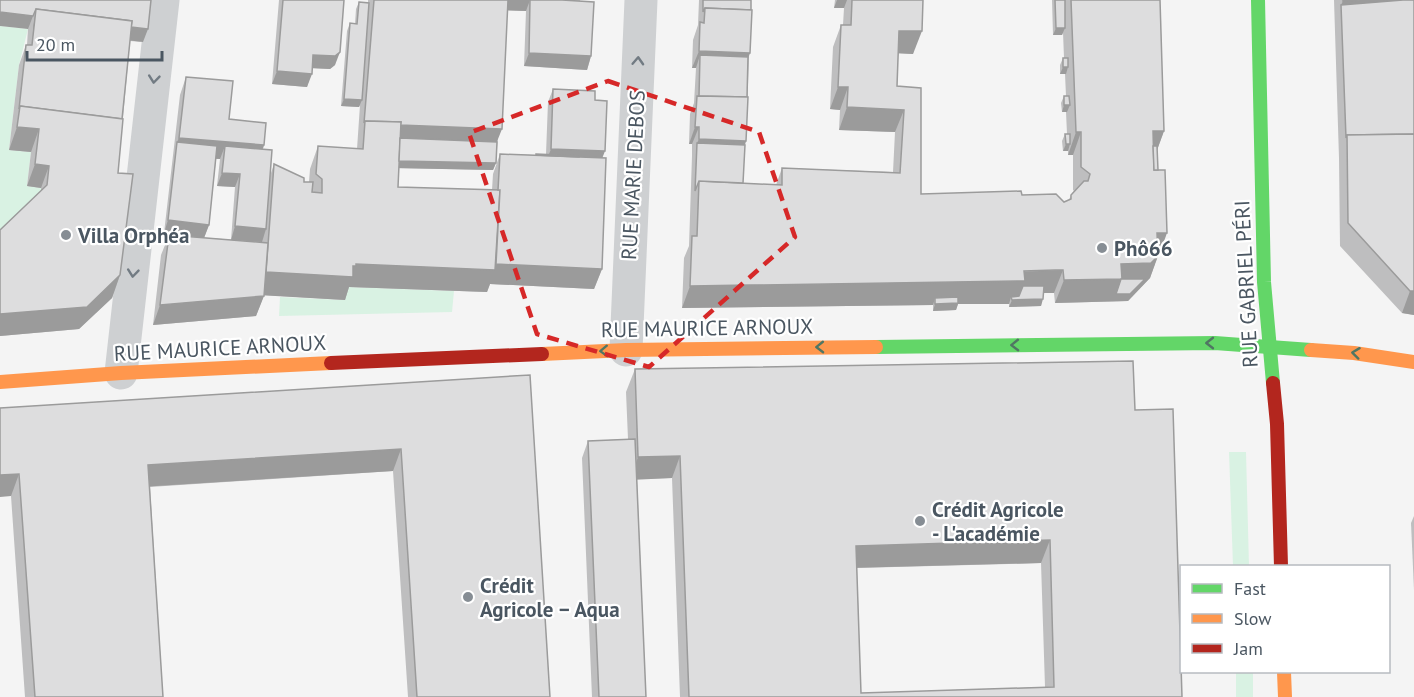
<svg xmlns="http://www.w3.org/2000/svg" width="1414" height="697" font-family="'PT Sans',sans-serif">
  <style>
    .green { fill: #d9f2e3 }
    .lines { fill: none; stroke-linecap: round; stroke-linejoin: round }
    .street { stroke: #ced0d2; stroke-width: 33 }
    .fast { stroke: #63d668; stroke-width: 14 }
    .slow { stroke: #ff974d; stroke-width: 14 }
    .jam { stroke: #b3261e; stroke-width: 14 }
    .wall { fill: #bebebf; fill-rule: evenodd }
    .shaded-wall { fill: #9b9b9b }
    .building { fill: #ddddde; stroke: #9b9b9b; stroke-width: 1.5; fill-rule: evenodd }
    .oneway { stroke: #727b83 }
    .oneway2 { stroke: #507663 }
    .marked { fill: none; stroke: #d62828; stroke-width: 4.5; stroke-dasharray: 12 8; stroke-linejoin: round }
    .poi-dot { fill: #868d94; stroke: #fff; stroke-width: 2 }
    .labels { text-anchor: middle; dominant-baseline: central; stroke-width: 4.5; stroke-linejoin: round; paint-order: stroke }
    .street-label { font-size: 21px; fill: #4a5661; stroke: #fff }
    .poi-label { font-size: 21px; font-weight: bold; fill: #4a5661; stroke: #fff; text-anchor: start }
  </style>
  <rect width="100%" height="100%" fill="#f4f4f4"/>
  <g class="green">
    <polygon points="0,26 28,29 19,65 9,150 31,152 27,186 41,188 39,208 0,245"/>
    <polygon points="348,287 454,291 452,312 279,316 280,297 344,300"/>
    <polygon points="1229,452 1246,452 1249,566 1233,566"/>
    <rect x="1236" y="672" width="17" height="25"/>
  </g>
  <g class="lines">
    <g class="street">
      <polyline points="626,350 641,0"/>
      <polyline points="121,373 163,0"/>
    </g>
    <g class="fast">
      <polyline points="1258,0 1264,282 1273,383"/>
      <polyline points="876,347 1215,343 1311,350"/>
    </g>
    <g class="slow">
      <polyline points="1311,350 1354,353 1414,362"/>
      <polyline points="542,354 626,350 876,347"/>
      <polyline points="0,382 121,373 331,363"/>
      <polyline points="1284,672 1285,697"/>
    </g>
    <g class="jam">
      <polyline points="331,363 542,354"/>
      <polyline points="1273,383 1277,424 1281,566"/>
    </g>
  </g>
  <g class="wall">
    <polygon points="0,0 143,42 130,41 118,173 120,275 112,298 79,329 0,336 0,230 41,191 41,188 27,186 31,152 9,150 19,65 26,45 27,45 28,29"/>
    <polygon points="279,0 344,0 335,65 330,69 312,68 307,87 272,84"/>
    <polygon points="368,0 580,0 591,56 587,70 524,66 526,11 507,10 496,163 493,170 399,168 398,187 492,190 493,174 500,154 535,155 546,154 548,102 553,89 595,100 602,158 602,269 594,289 490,284 487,292 349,287 345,300 264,295 256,316 153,325 161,255 169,235 262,242 262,241 262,242 231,240 235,187 217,186 220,159 216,159 209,225 204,238 164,233 180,95 186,77 229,119 264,145 263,149 270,176 274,164 304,182 309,182 310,169 318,146 357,149 360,105 359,107 341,106 347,31 350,23 355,24 356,9 359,2 368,3"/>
    <polygon points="699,0 751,0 746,141 745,145 743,183 776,185 782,168 893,172 895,132 839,130 840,110 830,109 833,47 841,25 843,25 844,8 834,8 835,0 923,0 913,54 898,53 897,86 921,88 921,194 1022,195 1064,202 1069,200 1071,195 1074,191 1073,190 1073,155 1068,155 1068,150 1068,151 1063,151 1062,141 1065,134 1067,134 1066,112 1062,112 1061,103 1064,96 1066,96 1065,74 1060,74 1060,65 1063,58 1064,58 1063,32 1062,35 1053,35 1052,0 1160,0 1164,131 1157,150 1159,255 1158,255 1150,278 1128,301 1055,303 1054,293 1043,293 1041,306 1009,307 1009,304 958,304 956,310 933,311 933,305 682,308 684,258 689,246 692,156 692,144 689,144 690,114 694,103 696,68 692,68 693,40 698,25"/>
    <polygon points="1334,0 1414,0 1414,315 1402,313 1340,246 1339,158"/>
    <path d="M 635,369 L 1135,410 L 1182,697 L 680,697 L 672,478 L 637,479 L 646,697 L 592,697 L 582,458 L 588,441 L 628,439 L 626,392 ZM 1041,563 L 1045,687 L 861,693 L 857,568 Z"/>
    <polygon points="530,375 550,697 408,697 393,471 150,487 163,697 25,697 11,496 0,408"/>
    <polygon points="1414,516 1414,590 1411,523"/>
  </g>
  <g class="shaded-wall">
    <polygon points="500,0 530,0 526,11 496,10"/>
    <polygon points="837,0 847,0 844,8 834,8"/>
    <polygon points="1361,0 1414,0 1341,5 1343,1"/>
    <polygon points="0,12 33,16 28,29 0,26"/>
    <polygon points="35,16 148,29 143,42 33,29"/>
    <polygon points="1056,28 1065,28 1062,35 1053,35"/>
    <polygon points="899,31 922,31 913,54 891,53"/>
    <polygon points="699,51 750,53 744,70 700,55 696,68 692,68"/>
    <polygon points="340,52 335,65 330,69 309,68 313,55"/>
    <polygon points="529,53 591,56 587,70 524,66"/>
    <polygon points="1063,67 1068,67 1066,74 1060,74"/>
    <polygon points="277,71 312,74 307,87 272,84"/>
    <polygon points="838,87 848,87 840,110 830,109"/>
    <polygon points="344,99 362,100 359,107 341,106"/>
    <polygon points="1064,105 1070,105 1067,112 1062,112"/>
    <polygon points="847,107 904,110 895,132 839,130"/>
    <polygon points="365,123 502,129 494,149 395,145"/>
    <polygon points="17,127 39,129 31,152 9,150"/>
    <polygon points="695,127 699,127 692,144 689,144"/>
    <polygon points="1153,131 1164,131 1156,153 1148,153"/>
    <polygon points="1076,132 1081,132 1073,155 1068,155"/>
    <polygon points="179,138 264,145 258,162 225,146 220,159 176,156 177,142"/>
    <polygon points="699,139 746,141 740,158 697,143"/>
    <polygon points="1066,144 1070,144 1068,151 1063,151"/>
    <polygon points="551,149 605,151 600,164 546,162"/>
    <polygon points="394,160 496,163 493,170 391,168"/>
    <polygon points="35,164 49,166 41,188 27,186"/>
    <polygon points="222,173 240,174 235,187 217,186"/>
    <polygon points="168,220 209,225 204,238 164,233"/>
    <polygon points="235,226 266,229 262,242 231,240"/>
    <polygon points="1157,233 1167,233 1159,255 1149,256"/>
    <polygon points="1158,256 1150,278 1128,301 1055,303 1064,280 1121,264"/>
    <polygon points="356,264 495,264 602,269 594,289 490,284 487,292 349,287 345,300 258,295 266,272 353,266"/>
    <polygon points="1063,270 1054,293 1020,293 1043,299 1041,306 1009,307 1012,300 1011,297 1009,304 958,304 956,310 933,311 935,304 935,298 933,305 682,308 690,286"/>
    <polygon points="120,275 112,298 79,329 0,336 0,314"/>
    <polygon points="1410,291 1414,291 1414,315 1402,313"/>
    <polygon points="264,296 256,316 153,325 160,305"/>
    <polygon points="401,449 393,471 140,487 148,465"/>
    <polygon points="680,456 672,478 630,480 638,457"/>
    <polygon points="19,474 11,496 0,497 0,475"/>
    <polygon points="1050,540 1041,563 848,568 856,546"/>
  </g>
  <g class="building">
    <polygon points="0,0 151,0 148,29 131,27 132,21 36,9 33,16 0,12"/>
    <polygon points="283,0 344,0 340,52 335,56 313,55 312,74 277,71"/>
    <polygon points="374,0 508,0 502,129 400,125 401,122 365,121 364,123"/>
    <polygon points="530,0 562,0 594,2 591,56 529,53"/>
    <polygon points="703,0 751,0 751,10 705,8 703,12"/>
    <polygon points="852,0 923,0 922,31 899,31 897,86 921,88 921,194 1021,191 1022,195 1056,194 1064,202 1071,199 1071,195 1084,181 1088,181 1090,174 1081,167 1081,132 1076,132 1071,0 1160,0 1164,131 1153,131 1154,170 1165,170 1167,233 1157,233 1158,256 1151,263 1121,264 1122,279 1064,280 1063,270 1055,270 1024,271 1025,281 1017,281 690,286 692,236 697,236 699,181 782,185 782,168 900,173 904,110 847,107 848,87 838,87 841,25 851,25"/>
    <polygon points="1055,0 1065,0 1065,28 1056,28"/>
    <polygon points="1343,0 1361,0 1343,1"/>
    <polygon points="1403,0 1414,0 1414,134 1347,135 1346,138 1341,5"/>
    <polygon points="359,2 369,3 362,100 344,99 350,23 357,24"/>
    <polygon points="705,8 752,10 750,53 699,51 700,22 704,23"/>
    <polygon points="36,9 132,21 122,119 20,106 19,109 26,45 32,45"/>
    <polygon points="700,55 748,57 747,97 699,96"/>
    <rect x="1063" y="58" width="5" height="9"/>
    <polygon points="186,77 233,81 229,119 266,123 264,145 179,138"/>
    <polygon points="553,89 595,91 595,100 607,101 605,151 551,149"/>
    <polygon points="697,96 748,97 746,141 699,139 699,127 695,127"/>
    <polygon points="1064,96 1069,96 1070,105 1064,105"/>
    <polygon points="20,106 123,119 118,173 133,174 120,275 87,307 0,314 0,230 47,185 49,166 35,164 39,129 17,127"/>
    <polygon points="365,121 401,122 398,187 500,190 495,270 356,264 356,266 353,266 353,277 266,272 274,164 304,178 304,182 313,182 312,192 322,193 322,179 316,174 318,146 363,149"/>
    <polygon points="1065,134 1070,134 1070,144 1066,144"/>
    <polygon points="1414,134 1414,291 1410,291 1348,223 1347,135"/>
    <polygon points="400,138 497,142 496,163 399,161"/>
    <polygon points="177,142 217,146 209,225 168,220"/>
    <polygon points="697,143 745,145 743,183 699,181 695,191"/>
    <polygon points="225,146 272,150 266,229 235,226 240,174 222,173"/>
    <polygon points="1153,146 1157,146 1158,170 1154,170"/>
    <polygon points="500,154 606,158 602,269 496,264 500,190 498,190"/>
    <polygon points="536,154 579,156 579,157 536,155"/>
    <polygon points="169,235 268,243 264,296 160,305"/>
    <polygon points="1121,279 1145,279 1130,294 1116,294"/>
    <polygon points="1023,286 1044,286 1043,299 1012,300 1011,297 1019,296"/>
    <polygon points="958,297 958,303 935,304 935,298"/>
    <path d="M 1133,361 L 1135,410 L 1173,409 L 1182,697 L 689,697 L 680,456 L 638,457 L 635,369 ZM 1050,540 L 1054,687 L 861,693 L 856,546 Z"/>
    <polygon points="530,375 550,697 417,697 401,449 148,465 163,697 35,697 19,474 0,475 0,408"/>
    <polygon points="635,439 646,697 599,697 588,441"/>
  </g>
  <defs><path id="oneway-chevron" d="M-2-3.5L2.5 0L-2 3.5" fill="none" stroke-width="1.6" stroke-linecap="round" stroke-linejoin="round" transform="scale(1.5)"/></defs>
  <g class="oneway">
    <use href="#oneway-chevron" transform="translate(638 61) rotate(-87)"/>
    <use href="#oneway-chevron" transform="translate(154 79) rotate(96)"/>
    <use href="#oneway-chevron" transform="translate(133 273) rotate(96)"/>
  </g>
  <g class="oneway2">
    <use href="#oneway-chevron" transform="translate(1210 343) rotate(-180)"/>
    <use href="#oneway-chevron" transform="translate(1015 345) rotate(179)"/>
    <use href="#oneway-chevron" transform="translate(820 347) rotate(179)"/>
    <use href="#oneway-chevron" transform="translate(604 351) rotate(178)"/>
    <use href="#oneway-chevron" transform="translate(1356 353) rotate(-173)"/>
  </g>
  <path class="marked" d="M 608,81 L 759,132 L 795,237 L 649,367 L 537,334 L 469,133 Z"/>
  <g class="poi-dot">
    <circle cx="66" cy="235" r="6"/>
    <circle cx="1102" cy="248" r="6"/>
    <circle cx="920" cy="521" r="6"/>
    <circle cx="468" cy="597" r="6"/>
  </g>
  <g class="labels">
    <g class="street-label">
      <text transform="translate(633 175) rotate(-87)">RUE MARIE DEBOS</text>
      <text transform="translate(1246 284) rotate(-93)">RUE GABRIEL PÉRI</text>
      <text transform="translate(707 328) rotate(-1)">RUE MAURICE ARNOUX</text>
      <text transform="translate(220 348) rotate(-3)">RUE MAURICE ARNOUX</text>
    </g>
    <g class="poi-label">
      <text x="78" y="235">Villa Orphéa</text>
      <text x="1114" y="248">Phô66</text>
      <text x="932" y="509">Crédit Agricole<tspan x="932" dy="24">- L'académie</tspan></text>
      <text x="480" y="585">Crédit<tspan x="480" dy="24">Agricole − Aqua</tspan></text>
    </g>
  </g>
  <rect x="1180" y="565" width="210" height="108" fill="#ffffff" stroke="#b7bbc0" stroke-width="1.5"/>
  <rect x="1192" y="584" width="30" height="9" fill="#63d668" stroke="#b7bbc0" stroke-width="1.5"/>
  <text x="1234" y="595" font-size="18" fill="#4a5661">Fast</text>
  <rect x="1192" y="614" width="30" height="9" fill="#ff974d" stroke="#b7bbc0" stroke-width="1.5"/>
  <text x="1234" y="625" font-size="18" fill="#4a5661">Slow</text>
  <rect x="1192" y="644" width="30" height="9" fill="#b3261e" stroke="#b7bbc0" stroke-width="1.5"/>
  <text x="1234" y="655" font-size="18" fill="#4a5661">Jam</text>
  <path d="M27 51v9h135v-9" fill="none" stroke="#4a5661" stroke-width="3"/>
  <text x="36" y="51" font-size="18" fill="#4a5661" stroke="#ffffff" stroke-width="4.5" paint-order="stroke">20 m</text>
</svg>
